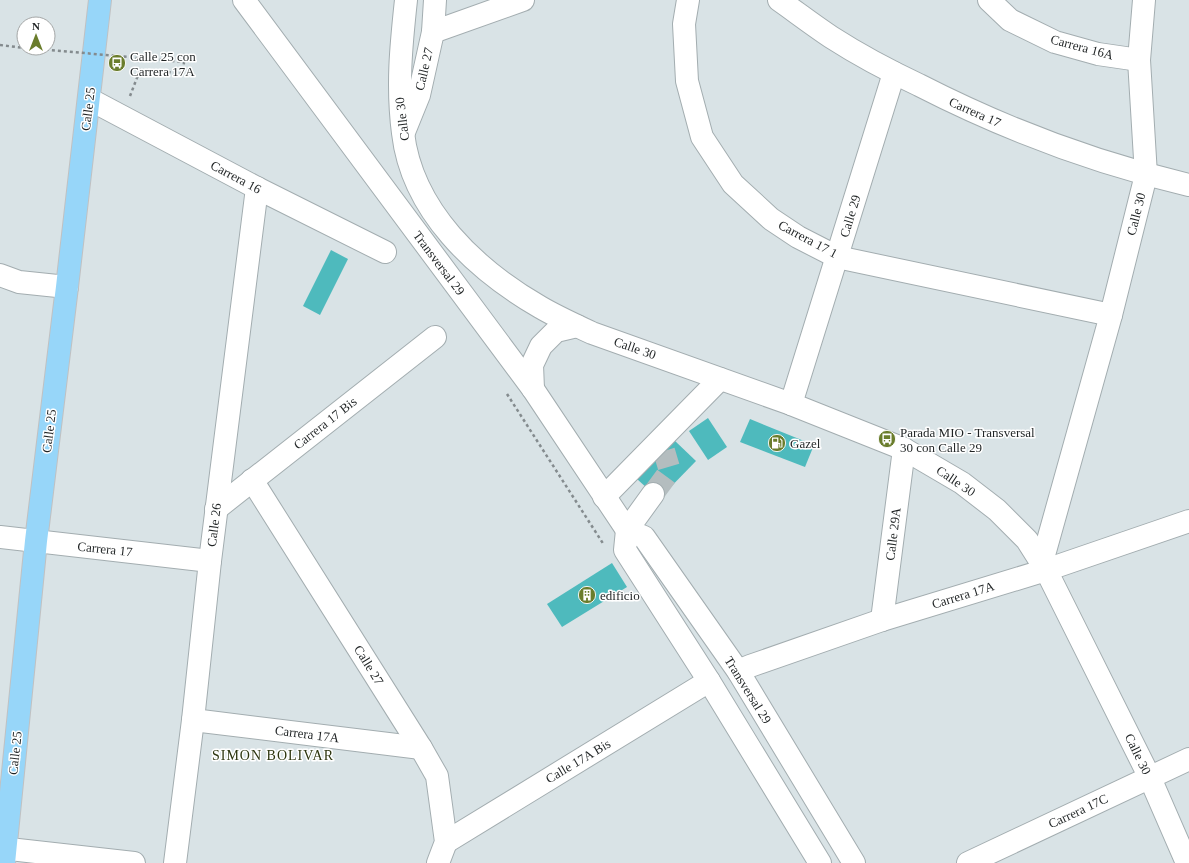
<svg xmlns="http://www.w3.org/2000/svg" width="1189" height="863" font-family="Georgia,serif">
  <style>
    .building { fill: #4ebabd }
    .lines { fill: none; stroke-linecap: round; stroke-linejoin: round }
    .minor-tunnel { stroke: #b4bdbf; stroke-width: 22; stroke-dasharray: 22 11; stroke-linecap: butt }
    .minor-casing { stroke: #a3adb0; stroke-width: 24 }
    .major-casing { stroke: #c0c1c2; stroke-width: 24 }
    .path { stroke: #848b8e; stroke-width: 2.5; stroke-dasharray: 3 3; stroke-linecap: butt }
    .minor { stroke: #fff; stroke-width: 22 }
    .major { stroke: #97d6f9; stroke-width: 22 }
    .path-bridge { stroke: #848b8e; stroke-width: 2.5; stroke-dasharray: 3 3; stroke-linecap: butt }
    .labels { text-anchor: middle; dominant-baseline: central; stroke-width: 3; stroke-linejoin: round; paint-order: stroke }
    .street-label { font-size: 13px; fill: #1f2324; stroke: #fff }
    .poi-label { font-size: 13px; fill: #1f2324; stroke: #fff; text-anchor: start }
    .neighbourhood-label { font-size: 14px; letter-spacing: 1px; fill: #2b340d; stroke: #fff }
  </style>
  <rect width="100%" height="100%" fill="#d9e3e6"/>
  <g class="building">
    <polygon points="331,250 348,259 320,315 303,306"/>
    <polygon points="708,418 727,447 708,460 689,431"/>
    <polygon points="750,419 814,445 805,467 740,442"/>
    <polygon points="674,440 696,461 659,499 637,479"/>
    <polygon points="612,563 627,587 562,627 547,604"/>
  </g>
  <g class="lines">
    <polyline class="minor-tunnel" points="653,494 670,471 664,451"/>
    <defs>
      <g id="minor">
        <polyline points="244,0 533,389 627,530 644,537 738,671 854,863"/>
        <path d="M 406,0 C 401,46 397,87 403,133 C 412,211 476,270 540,307 C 557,317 575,325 592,333 L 791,404 L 904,449 L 962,483 L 997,510 L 1027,540 L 1046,570 L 1150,778 L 1187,863"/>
        <polyline points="688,0 684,24 687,81 702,137 733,184 771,219 798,237 837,257 1111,315"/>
        <path d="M 779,0 C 796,12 813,25 831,37 C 859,55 889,71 919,85 C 1005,129 1095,163 1189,185"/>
        <polyline points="989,0 1010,20 1055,42 1098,54 1139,60"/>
        <polyline points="433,32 523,0"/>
        <polyline points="89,99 257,188 385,252"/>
        <polyline points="404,132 419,95 433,32 435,0"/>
        <polyline points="0,275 19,282 67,287"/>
        <polyline points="533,389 532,365 541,346 556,331 577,326"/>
        <polyline points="791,404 894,73"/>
        <polyline points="252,480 421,748 437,776 446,842 438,863"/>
        <polyline points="653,494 627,530 625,550 709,681 820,863"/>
        <polyline points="604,497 720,379"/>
        <polyline points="216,509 435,337"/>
        <polyline points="0,537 210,561"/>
        <polyline points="1042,562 1111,315 1146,175 1139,60 1144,0"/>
        <polyline points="882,620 904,449"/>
        <polyline points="738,671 750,666 882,620 1046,570 1189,521"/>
        <polyline points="193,720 421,748"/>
        <polyline points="446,842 709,681"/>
        <polyline points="0,848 134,863"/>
        <polyline points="175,863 193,720 210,561 257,188"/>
        <polyline points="968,863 1189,759"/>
      </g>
      <polyline id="major" points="4,863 36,541 67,287 100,0"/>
    </defs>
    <use href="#minor" class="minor-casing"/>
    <use href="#major" class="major-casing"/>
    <g class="path">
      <polyline points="0,45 24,48"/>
      <polyline points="130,96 140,70"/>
      <polyline points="507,394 604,545"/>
    </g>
    <use href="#minor" class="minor"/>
    <use href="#major" class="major"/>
    <polyline class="path-bridge" points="28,48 184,62 183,73 140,70"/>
  </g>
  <defs>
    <symbol id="bus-disc" viewBox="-11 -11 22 22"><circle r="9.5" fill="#6a7d2c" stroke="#fff"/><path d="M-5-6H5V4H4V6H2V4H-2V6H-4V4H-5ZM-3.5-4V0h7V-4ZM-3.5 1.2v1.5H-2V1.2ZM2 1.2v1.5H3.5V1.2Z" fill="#fff"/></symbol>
    <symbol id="fuel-disc" viewBox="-11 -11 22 22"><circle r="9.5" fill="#6a7d2c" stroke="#fff"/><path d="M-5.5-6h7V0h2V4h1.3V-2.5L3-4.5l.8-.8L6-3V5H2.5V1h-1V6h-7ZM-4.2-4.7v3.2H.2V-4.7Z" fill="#fff"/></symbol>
    <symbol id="building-disc" viewBox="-11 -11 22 22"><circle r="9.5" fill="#6a7d2c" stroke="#fff"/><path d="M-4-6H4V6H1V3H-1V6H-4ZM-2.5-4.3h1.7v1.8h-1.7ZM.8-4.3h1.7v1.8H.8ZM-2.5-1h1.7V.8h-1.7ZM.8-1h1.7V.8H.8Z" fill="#fff"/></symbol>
  </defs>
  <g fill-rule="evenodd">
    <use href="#bus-disc" x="107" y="53" width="20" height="20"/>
    <use href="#bus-disc" x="877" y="429" width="20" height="20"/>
    <use href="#fuel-disc" x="767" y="433" width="20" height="20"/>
    <use href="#building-disc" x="577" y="585" width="20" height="20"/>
  </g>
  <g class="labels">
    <g class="street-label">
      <text transform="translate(1082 47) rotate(15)">Carrera 16A</text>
      <text transform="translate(424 69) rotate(-77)">Calle 27</text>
      <text transform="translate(88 109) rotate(-83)">Calle 25</text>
      <text transform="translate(975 112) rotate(24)">Carrera 17</text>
      <text transform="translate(402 119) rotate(-97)">Calle 30</text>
      <text transform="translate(236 177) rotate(28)">Carrera 16</text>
      <text transform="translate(1136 214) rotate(-76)">Calle 30</text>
      <text transform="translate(850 216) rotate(-73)">Calle 29</text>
      <text transform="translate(808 239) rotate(28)">Carrera 17 1</text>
      <text transform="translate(439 263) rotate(53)">Transversal 29</text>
      <text transform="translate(635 348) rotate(19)">Calle 30</text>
      <text transform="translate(325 423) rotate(-38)">Carrera 17 Bis</text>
      <text transform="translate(49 431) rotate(-83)">Calle 25</text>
      <text transform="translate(956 481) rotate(34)">Calle 30</text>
      <text transform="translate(214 525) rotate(-83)">Calle 26</text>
      <text transform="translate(893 534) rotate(-83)">Calle 29A</text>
      <text transform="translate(105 549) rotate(6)">Carrera 17</text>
      <text transform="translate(963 595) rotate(-17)">Carrera 17A</text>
      <text transform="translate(369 665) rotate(58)">Calle 27</text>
      <text transform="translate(748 690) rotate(58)">Transversal 29</text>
      <text transform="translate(307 734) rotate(7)">Carrera 17A</text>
      <text transform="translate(15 753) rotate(-84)">Calle 25</text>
      <text transform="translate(1138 754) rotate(64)">Calle 30</text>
      <text transform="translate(578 761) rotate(-31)">Calle 17A Bis</text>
      <text transform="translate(1078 811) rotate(-25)">Carrera 17C</text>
    </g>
    <g class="poi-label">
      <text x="130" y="56">Calle 25 con<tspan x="130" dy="15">Carrera 17A</tspan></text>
      <text x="900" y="432">Parada MIO - Transversal<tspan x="900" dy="15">30 con Calle 29</tspan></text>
      <text x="790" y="443">Gazel</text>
      <text x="600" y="595">edificio</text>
    </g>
    <g class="neighbourhood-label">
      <text x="273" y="755">SIMON BOLIVAR</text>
    </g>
  </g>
  <g transform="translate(36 36)"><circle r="19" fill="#ffffff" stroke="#a5a7a7"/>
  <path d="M0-3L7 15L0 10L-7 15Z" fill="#6a7d2c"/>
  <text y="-6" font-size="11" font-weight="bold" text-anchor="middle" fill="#1f2324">N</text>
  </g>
</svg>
